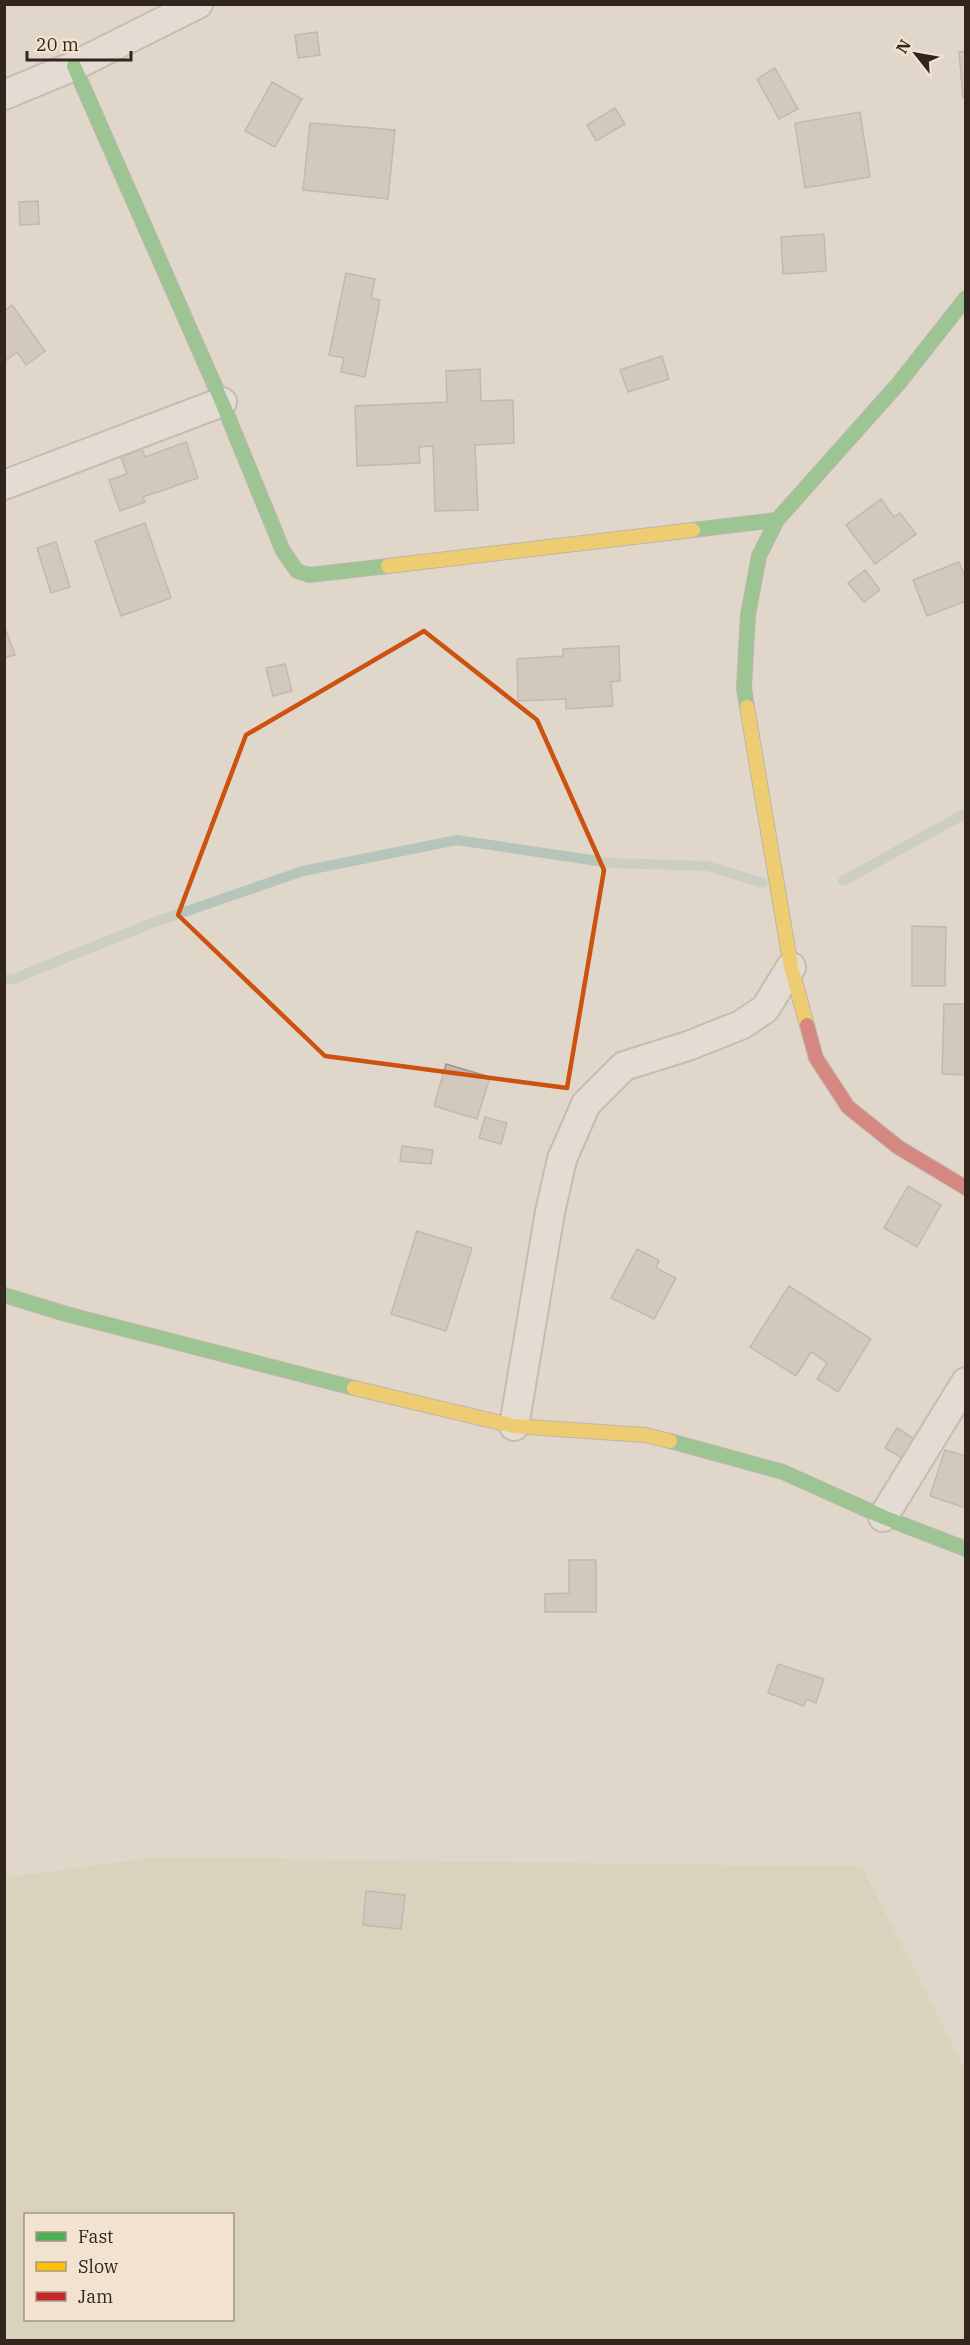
<svg xmlns="http://www.w3.org/2000/svg" width="970" height="2345" font-family="'IBM Plex Serif',serif">
  <style>
    .green { fill: #d1cdae; fill-rule: evenodd }
    .lines { fill: none; stroke-linecap: round; stroke-linejoin: round }
    .stream { stroke: #b6c4b9; stroke-width: 10 }
    .building { fill: #c3b5ac; stroke: #9f938b; stroke-width: 1.5 }
    .street-casing { stroke: #a59c94; stroke-width: 32 }
    .fast-casing { stroke: #948c84; stroke-width: 16 }
    .slow-casing { stroke: #948c84; stroke-width: 16 }
    .jam-casing { stroke: #948c84; stroke-width: 16 }
    .street { stroke: #e8e3db; stroke-width: 28 }
    .fast { stroke: #4caf50; stroke-width: 14 }
    .slow { stroke: #ffc107; stroke-width: 14 }
    .jam { stroke: #c62828; stroke-width: 14 }
    .marked { fill: none; stroke: #cd510f; stroke-width: 4.5; stroke-linejoin: round }
  </style>
  <rect width="100%" height="100%" fill="#e0d7cb"/>
  <path class="green" d="M 155,1857 L 862,1867 L 965,2069 L 965,2340 L 5,2340 L 4,1878 ZM 26,2214 L 232,2214 L 232,2320 L 26,2320 Z"/>
  <g class="lines">
    <g class="stream">
      <polyline points="843,881 966,813"/>
      <polyline points="4,980 16,978 152,923 303,871 457,840 611,863 707,866 763,883"/>
    </g>
  </g>
  <g class="building">
    <polygon points="317,32 320,55 298,58 295,35"/>
    <polygon points="966,51 966,97 963,97 959,52"/>
    <polygon points="775,68 798,109 779,119 757,79"/>
    <polygon points="272,82 302,99 275,147 245,131"/>
    <polygon points="615,108 625,124 596,141 587,125"/>
    <polygon points="860,112 870,177 805,188 795,123"/>
    <polygon points="310,123 395,130 388,199 303,190"/>
    <polygon points="38,201 39,224 20,225 19,202"/>
    <polygon points="824,234 826,271 783,274 781,237"/>
    <polygon points="346,273 375,279 371,298 380,300 365,377 341,372 344,358 329,355"/>
    <polygon points="12,305 45,351 26,365 17,352 4,362 4,311"/>
    <polygon points="662,356 669,379 628,392 620,370"/>
    <polygon points="480,369 481,401 513,400 514,443 475,445 478,510 435,511 433,446 419,447 420,463 357,466 355,406 447,402 446,371"/>
    <polygon points="186,442 198,478 143,497 145,502 120,511 109,480 127,474 121,457 142,449 145,457"/>
    <polygon points="881,499 894,517 900,513 916,534 875,564 846,525"/>
    <polygon points="145,523 171,598 121,616 95,541"/>
    <polygon points="56,542 70,587 51,593 37,548"/>
    <polygon points="959,562 966,580 966,601 927,616 913,580"/>
    <polygon points="865,570 880,590 864,602 848,583"/>
    <polygon points="4,625 15,655 4,658"/>
    <polygon points="619,646 620,681 611,682 613,706 566,709 566,699 518,701 517,659 563,656 563,649"/>
    <polygon points="285,664 292,691 273,696 266,668"/>
    <polygon points="912,926 946,927 945,986 912,986"/>
    <polygon points="944,1004 966,1004 966,1075 942,1074"/>
    <polygon points="446,1064 490,1077 477,1119 434,1106"/>
    <polygon points="485,1117 507,1123 501,1144 479,1138"/>
    <polygon points="402,1146 433,1150 431,1164 400,1161"/>
    <polygon points="908,1186 941,1205 917,1247 884,1228"/>
    <polygon points="417,1231 472,1248 446,1331 391,1314"/>
    <polygon points="637,1249 659,1260 656,1268 676,1278 654,1319 611,1298"/>
    <polygon points="789,1286 871,1339 838,1392 817,1379 827,1363 811,1352 796,1376 750,1347"/>
    <polygon points="897,1428 914,1439 902,1458 885,1448"/>
    <polygon points="945,1450 966,1456 966,1508 930,1496"/>
    <polygon points="569,1560 596,1560 596,1612 545,1612 545,1594 569,1593"/>
    <polygon points="778,1664 824,1679 816,1703 806,1699 804,1706 768,1693"/>
    <polygon points="366,1891 405,1895 401,1929 363,1925"/>
  </g>
  <g class="lines">
    <defs>
      <g id="street">
        <polyline points="4,95 74,66 198,4"/>
        <polyline points="4,485 222,402"/>
        <polyline points="514,1426 550,1212 562,1159 586,1104 624,1066 688,1046 741,1025 765,1009 791,967"/>
        <polyline points="883,1517 966,1382"/>
      </g>
      <g id="fast">
        <polyline points="74,66 222,402 283,551 297,571 309,575 388,566"/>
        <polyline points="693,530 777,520"/>
        <polyline points="747,707 744,688 748,615 759,556 777,520 899,383 966,298"/>
        <polyline points="4,1295 66,1314 354,1388"/>
        <polyline points="670,1441 783,1472 883,1517 966,1549"/>
      </g>
      <g id="slow">
        <polyline points="388,566 693,530"/>
        <polyline points="747,707 791,967 807,1025"/>
        <polyline points="354,1388 514,1426 645,1435 670,1441"/>
      </g>
      <polyline id="jam" points="807,1025 816,1058 848,1107 898,1147 966,1188"/>
    </defs>
    <use href="#street" class="street-casing"/>
    <use href="#fast" class="fast-casing"/>
    <use href="#slow" class="slow-casing"/>
    <use href="#jam" class="jam-casing"/>
    <use href="#street" class="street"/>
    <use href="#fast" class="fast"/>
    <use href="#slow" class="slow"/>
    <use href="#jam" class="jam"/>
  </g>
  <path d="M0 0H970V2345H0ZM 424,631 L 537,720 L 604,870 L 567,1088 L 325,1056 L 178,915 L 246,735 Z" fill="#e0d7cb" fill-opacity=".55" fill-rule="evenodd"/>
  <path class="marked" d="M 424,631 L 537,720 L 604,870 L 567,1088 L 325,1056 L 178,915 L 246,735 Z"/>
  <rect width="970" height="2345" fill="none" stroke="#32251e" stroke-width="12"/>
  <rect x="24" y="2213" width="210" height="108" fill="#f1e3d0" stroke="#a59789" stroke-width="1.5"/>
  <rect x="36" y="2232" width="30" height="9" fill="#4caf50" stroke="#a59789" stroke-width="1.5"/>
  <text x="78" y="2243" font-size="18" fill="#32251e">Fast</text>
  <rect x="36" y="2262" width="30" height="9" fill="#ffc107" stroke="#a59789" stroke-width="1.5"/>
  <text x="78" y="2273" font-size="18" fill="#32251e">Slow</text>
  <rect x="36" y="2292" width="30" height="9" fill="#c62828" stroke="#a59789" stroke-width="1.5"/>
  <text x="78" y="2303" font-size="18" fill="#32251e">Jam</text>
  <g transform="translate(916 54) rotate(301)" stroke="#f1e3d0" stroke-width="4.5" paint-order="stroke">
  <path d="M0-4.5L10 22L0 15L-10 22Z" fill="#32251e"/>
  <text y="-9" font-size="16" font-weight="bold" text-anchor="middle" fill="#32251e">N</text>
  </g>
  <path d="M27 51v9h104v-9" fill="none" stroke="#32251e" stroke-width="3"/>
  <text x="36" y="51" font-size="18" fill="#32251e" stroke="#f1e3d0" stroke-width="4.5" paint-order="stroke">20 m</text>
</svg>
